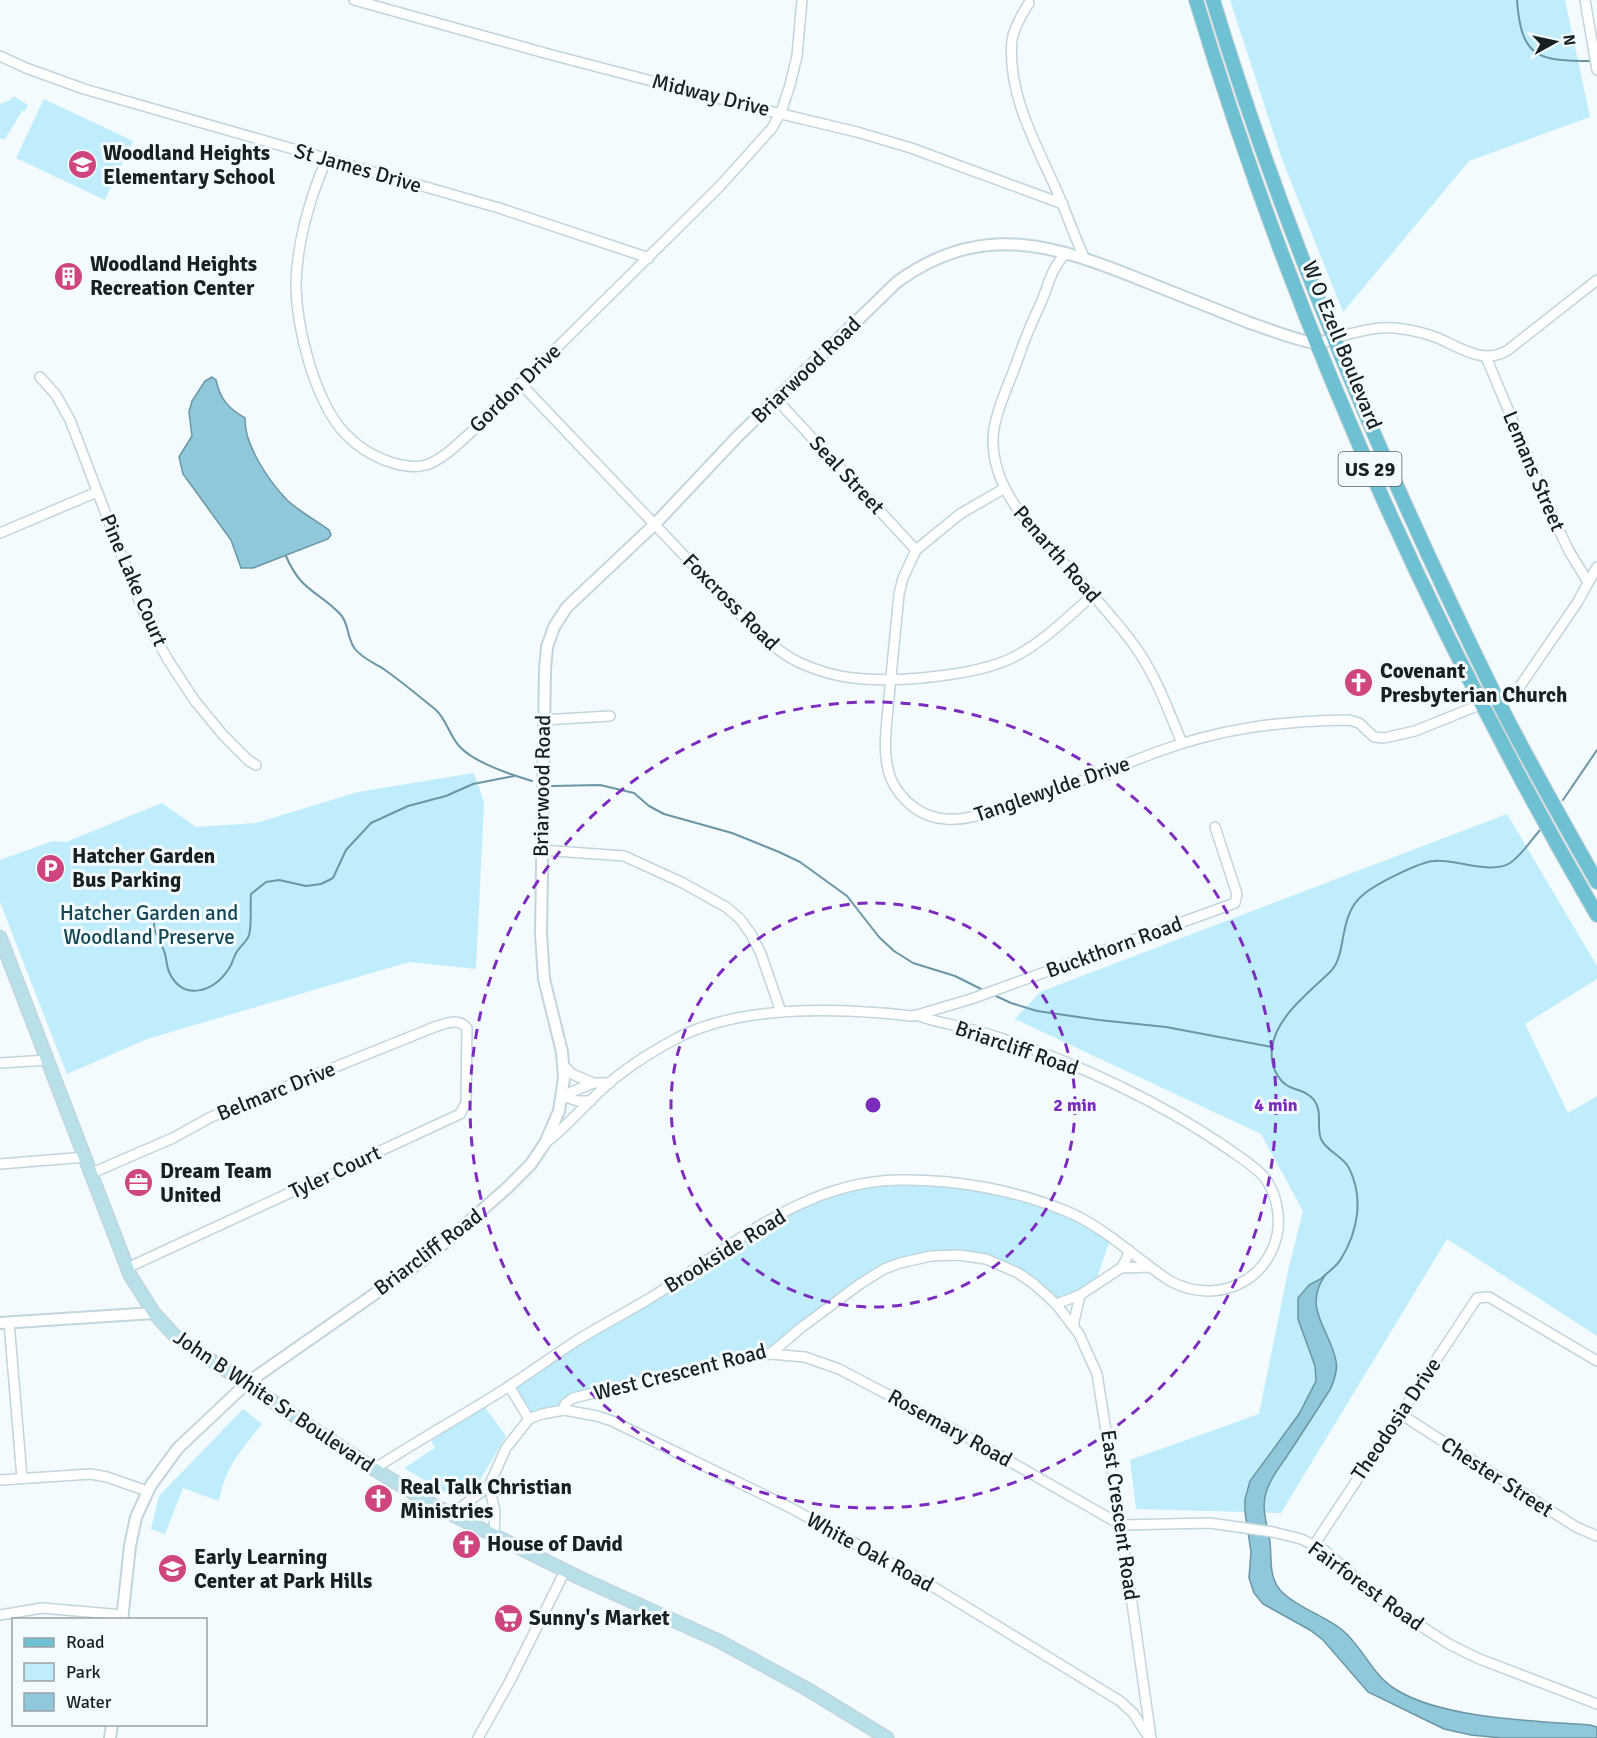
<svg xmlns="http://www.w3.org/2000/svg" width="1597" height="1738" font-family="Signika,sans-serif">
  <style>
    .green { fill: #c0edfb }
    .water { fill: #8ec8da; stroke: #6b96a3; stroke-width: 1.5 }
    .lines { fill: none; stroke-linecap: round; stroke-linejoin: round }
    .stream { stroke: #6b96a3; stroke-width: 2 }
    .minor-casing { stroke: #c0d5dc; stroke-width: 12 }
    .tertiary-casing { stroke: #c0d5dc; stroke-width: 14 }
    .secondary-casing { stroke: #c0d5dc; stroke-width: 15 }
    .primary-casing { stroke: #d5d7d7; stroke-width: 16 }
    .minor { stroke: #fff; stroke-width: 9 }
    .tertiary { stroke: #fff; stroke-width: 10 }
    .secondary { stroke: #b7e0e9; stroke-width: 12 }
    .primary { stroke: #6ec1d3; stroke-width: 14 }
    .ring { fill: none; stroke: #7b2cbf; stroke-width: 3; stroke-dasharray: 10 8 }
    .labels { text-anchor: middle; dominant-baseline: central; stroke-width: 6; stroke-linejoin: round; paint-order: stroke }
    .shield { fill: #f3fbfe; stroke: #5a6264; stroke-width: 1.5 }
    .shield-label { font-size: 20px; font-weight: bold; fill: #182022 }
    .street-label { font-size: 21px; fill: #182022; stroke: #f3fbfe }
    .poi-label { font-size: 21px; font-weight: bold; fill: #182022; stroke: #f3fbfe; text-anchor: start }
    .park-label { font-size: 21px; fill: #134653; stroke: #f3fbfe }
    .centre { fill: #7b2cbf; stroke: #f3fbfe; stroke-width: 3 }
    .ring-label { font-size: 18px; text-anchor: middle; font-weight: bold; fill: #7b2cbf; stroke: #f3fbfe; stroke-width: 6; stroke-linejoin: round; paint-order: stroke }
  </style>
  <rect width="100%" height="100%" fill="#f3fbfe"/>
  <g class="green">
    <polygon points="1230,0 1565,0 1590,117 1469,161 1343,312 1282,159"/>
    <polygon points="12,97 15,97 28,105 25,111 22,111 5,139 2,139 0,138 0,104 10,100"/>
    <polygon points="44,99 133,141 105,200 16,158"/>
    <polygon points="474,773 484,802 476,969 409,962 147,1039 67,1074 0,902 0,860 53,841 66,842 162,803 196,827 256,823 358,792"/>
    <polygon points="1507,814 1597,966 1597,979 1525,1024 1568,1113 1597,1096 1597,1336 1447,1239 1281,1513 1136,1509 1130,1460 1259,1414 1288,1271 1303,1211 1261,1134 1015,1019 1040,992"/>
    <polygon points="897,1180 971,1185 1046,1203 1111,1237 1097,1278 1056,1304 1000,1264 945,1255 900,1263 770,1354 573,1398 564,1410 529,1419 509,1386 753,1229 821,1195"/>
    <polygon points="484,1406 506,1436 480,1480 473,1487 453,1497 404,1468 435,1448 431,1441"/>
    <path d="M 243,1409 L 262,1424 C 241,1450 225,1467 219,1501 L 183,1488 L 165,1534 L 151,1529 L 159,1496 Z"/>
  </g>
  <g class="water">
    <path d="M 212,377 L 216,380 C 220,399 228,408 245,418 C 244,445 269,481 287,500 C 299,511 315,520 329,530 L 331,535 L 328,539 L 253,568 L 241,568 L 231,540 L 183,474 L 179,457 L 192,436 L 189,412 L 192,401 L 205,381 Z"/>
    <path d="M 1324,1277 C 1303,1310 1330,1329 1336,1361 C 1338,1370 1334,1380 1331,1388 C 1317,1410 1303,1432 1289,1453 C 1280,1467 1268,1481 1265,1497 C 1262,1513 1268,1527 1270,1542 C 1272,1560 1268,1579 1283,1593 C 1300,1609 1323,1615 1341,1629 C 1362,1645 1371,1674 1395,1689 C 1442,1719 1535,1721 1590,1725 L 1597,1727 L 1597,1738 L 1502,1738 L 1471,1735 L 1444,1729 L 1368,1692 L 1323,1640 L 1310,1630 L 1263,1604 L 1254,1593 L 1249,1578 L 1251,1552 L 1245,1512 L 1245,1499 L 1250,1481 L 1299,1414 L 1316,1381 L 1315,1366 L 1298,1319 L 1298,1298 L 1309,1285 Z"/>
  </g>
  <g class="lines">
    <g class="stream">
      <path d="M 1517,0 C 1521,59 1539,61 1593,61"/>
      <path d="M 286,556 C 301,592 319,591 341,615 C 349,624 347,639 355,649 C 363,659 375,663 385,670 C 402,682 420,697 436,710 C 447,720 450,738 461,748 C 476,763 512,775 532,781"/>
      <polyline points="552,786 600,785 634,793 649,806 664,814 732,833 779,852 800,862 847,896 879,937 894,951 913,963 955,976 981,989"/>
      <polyline points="1563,800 1597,750"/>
      <path d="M 156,913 C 150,934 159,934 164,951 C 167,958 166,967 170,974 C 184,1001 213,992 228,970 C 232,965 233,959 236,953 C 239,947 247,942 249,935 C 252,926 250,905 251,894 L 266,882 L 279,880 L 306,886 L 321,884 L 333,878 L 346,850 L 371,823 L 408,806 L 446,796 L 473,784 L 514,776"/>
      <polyline points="996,996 1011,1003 1037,1011 1099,1020 1166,1027 1272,1047"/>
      <path d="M 1322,1278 C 1328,1272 1337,1266 1341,1259 C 1358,1231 1364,1198 1349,1168 C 1342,1155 1327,1152 1321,1139 C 1316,1126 1323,1112 1314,1100 C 1308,1092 1299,1091 1290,1087 C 1277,1081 1270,1064 1272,1049 C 1275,1017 1310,992 1331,971 C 1348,953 1337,915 1364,894 C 1376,884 1419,862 1434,861 C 1456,859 1491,875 1510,863 C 1522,855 1531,840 1541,829"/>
    </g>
    <defs>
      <g id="minor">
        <polyline points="354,0 552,55 740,104 857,132 911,148 1063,204"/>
        <polyline points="1585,0 1597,70"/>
        <path d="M 1029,3 C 1022,14 1014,27 1012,40 C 1007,93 1035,142 1056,189 C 1066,212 1074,235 1084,257"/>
        <polyline points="0,56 26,68 84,89 499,208 649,258"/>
        <path d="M 327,158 C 310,197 296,245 296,287 C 297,329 314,396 341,429 C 354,444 372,456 390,462 C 402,466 414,468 426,465 C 445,459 466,436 481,423 L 720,186 L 772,128 L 781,112 L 790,85 L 797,56 L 802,0"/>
        <path d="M 1066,253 C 1050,270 1049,285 1040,305 C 1032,322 1025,338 1019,356 C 1011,380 994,413 993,438 C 992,490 1031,527 1063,562 C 1087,589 1113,616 1134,645 C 1156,675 1168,710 1182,743"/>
        <path d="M 1334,338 C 1357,332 1378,325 1402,329 C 1415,330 1427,334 1438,338 C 1460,348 1485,365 1508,350 L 1597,280"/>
        <polyline points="1486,357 1558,528 1569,551 1588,582"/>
        <polyline points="40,377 56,395 70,420 143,611 155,636 168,660 195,701 223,735 249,761 256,765"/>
        <path d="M 520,383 L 756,631 C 770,643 783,655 800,663 C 816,670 835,676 853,678 C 894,683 977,676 1014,657 C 1043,642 1068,617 1093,595"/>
        <polyline points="777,400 916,550"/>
        <path d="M 1005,488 L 960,514 L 916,550 L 903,578 L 899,594 C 896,628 892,663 889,698 C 887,723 881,754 891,779 C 901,801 922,818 946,819 C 969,821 991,811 1012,805 C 1062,789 1109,770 1157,752 C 1221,728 1281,721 1349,720 L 1359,723 L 1374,737 L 1384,738 L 1415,731 L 1482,704 L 1514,695 L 1577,603 L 1597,567"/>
        <polyline points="0,533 97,492"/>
        <polyline points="543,720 610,716"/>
        <polyline points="541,850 624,856 681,882 726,907 740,919 751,934 761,954 781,1012"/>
        <polyline points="917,1015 971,999 1235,903 1237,894 1215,827"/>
        <polyline points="0,1063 48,1060"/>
        <polyline points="564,1066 572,1074 593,1083"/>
        <polyline points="562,1096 593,1083 610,1083"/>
        <polyline points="562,1096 578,1101 591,1101"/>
        <polyline points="0,1164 86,1157"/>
        <path d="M 92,1173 L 173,1138 L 211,1117 L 437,1026 C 448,1023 458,1018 467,1028 L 466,1103 L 460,1114 L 127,1268"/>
        <polyline points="1121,1268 1150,1267"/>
        <polyline points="1056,1304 1080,1295 1121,1268 1126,1260 1129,1250"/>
        <polyline points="9,1322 22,1478"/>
        <polyline points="1073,1326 1080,1295"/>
        <polyline points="770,1354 805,1357 839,1369 957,1431 1121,1525 1210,1523 1273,1532 1301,1539 1324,1550 1383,1602 1449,1644 1477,1658 1597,1704"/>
        <polyline points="509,1386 529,1419"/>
        <polyline points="564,1410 565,1404 573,1398 741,1358 770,1354 802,1327 860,1284 884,1269 900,1263 931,1256 959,1255 986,1259 1018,1273 1034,1284 1056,1304 1079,1334 1097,1374 1121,1525 1151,1738"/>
        <polyline points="1399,1413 1576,1527 1597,1536"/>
        <path d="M 374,1469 C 418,1440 464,1415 508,1387 C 531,1372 553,1356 576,1341 C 599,1327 623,1314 647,1300 C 726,1252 800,1181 899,1180 C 955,1179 1015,1190 1066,1211 C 1093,1222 1118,1242 1141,1260 C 1151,1267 1161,1276 1172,1282 C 1215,1304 1266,1284 1277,1235 C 1281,1216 1276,1193 1265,1178 C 1254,1165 1238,1156 1224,1146 C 1160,1102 1077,1063 1003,1039 C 986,1033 970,1029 953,1025 C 941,1022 928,1020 917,1015 L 912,1016 C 841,1008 747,1004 681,1036 C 660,1047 638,1060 619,1075 C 592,1095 572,1123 545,1143"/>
        <polyline points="0,1480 91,1474 107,1477 147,1491"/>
        <polyline points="489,1486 495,1511 494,1536"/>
        <polyline points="451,1515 489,1486 506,1448 529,1419 542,1414 564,1410 597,1416 612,1421 791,1508 932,1586 1120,1701 1133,1713 1148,1736"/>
        <polyline points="1314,1545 1477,1298 1489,1297 1597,1361"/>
        <polyline points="0,1615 42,1608 123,1615"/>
        <polyline points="478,1738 510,1681 565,1571"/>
      </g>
      <g id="tertiary">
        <polyline points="0,1323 154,1313"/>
        <path d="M 122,1620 L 130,1546 L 136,1517 L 151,1485 L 178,1448 L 247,1383 L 419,1263 L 448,1240 L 507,1188 L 531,1164 L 545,1143 L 559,1111 L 564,1078 L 562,1052 L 544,979 L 541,934 L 545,669 L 547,647 L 554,627 L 567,607 L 655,524 L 738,436 L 897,282 C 982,220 1055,245 1144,281 C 1179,295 1214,309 1250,323 C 1266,328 1300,342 1316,343 C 1321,343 1328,340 1334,338"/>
        <polyline points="110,1738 112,1724"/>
      </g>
      <polyline id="secondary" points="0,937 130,1275 154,1313 175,1336 374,1469 433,1505 580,1578 719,1641 807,1689 887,1738"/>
      <g id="primary">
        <path d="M 1196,0 C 1292,319 1430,627 1597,915"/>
        <path d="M 1213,0 C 1286,241 1386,474 1497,699 C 1528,761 1563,822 1597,882"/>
      </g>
    </defs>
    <use href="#minor" class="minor-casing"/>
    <use href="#tertiary" class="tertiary-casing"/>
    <use href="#secondary" class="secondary-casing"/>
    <use href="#primary" class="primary-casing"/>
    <use href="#minor" class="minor"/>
    <use href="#tertiary" class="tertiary"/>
    <use href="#secondary" class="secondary"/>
    <use href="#primary" class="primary"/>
  </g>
  <g class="ring">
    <circle cx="873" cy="1105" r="202"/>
    <circle cx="873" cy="1105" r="403"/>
  </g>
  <defs>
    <symbol id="school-disc" viewBox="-11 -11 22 22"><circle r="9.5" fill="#cf457f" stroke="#f3fbfe"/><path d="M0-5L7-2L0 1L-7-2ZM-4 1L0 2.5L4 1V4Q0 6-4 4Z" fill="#fff"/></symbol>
    <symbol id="building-disc" viewBox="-11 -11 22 22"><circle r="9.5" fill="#cf457f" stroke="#f3fbfe"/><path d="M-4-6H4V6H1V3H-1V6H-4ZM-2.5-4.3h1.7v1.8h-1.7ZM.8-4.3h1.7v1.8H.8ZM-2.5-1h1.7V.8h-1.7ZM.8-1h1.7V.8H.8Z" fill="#fff"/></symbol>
    <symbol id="church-disc" viewBox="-11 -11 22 22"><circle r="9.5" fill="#cf457f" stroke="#f3fbfe"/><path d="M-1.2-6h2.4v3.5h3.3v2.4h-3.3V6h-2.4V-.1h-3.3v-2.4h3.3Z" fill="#fff"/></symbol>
    <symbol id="parking-disc" viewBox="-11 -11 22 22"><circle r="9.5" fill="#cf457f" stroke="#f3fbfe"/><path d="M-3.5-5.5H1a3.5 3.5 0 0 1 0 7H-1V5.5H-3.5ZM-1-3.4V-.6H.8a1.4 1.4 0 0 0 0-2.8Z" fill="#fff"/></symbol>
    <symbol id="office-disc" viewBox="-11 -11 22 22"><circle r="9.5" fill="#cf457f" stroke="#f3fbfe"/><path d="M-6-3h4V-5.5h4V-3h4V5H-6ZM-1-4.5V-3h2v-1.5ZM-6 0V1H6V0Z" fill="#fff"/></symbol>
    <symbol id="supermarket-disc" viewBox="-11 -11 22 22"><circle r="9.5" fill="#cf457f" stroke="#f3fbfe"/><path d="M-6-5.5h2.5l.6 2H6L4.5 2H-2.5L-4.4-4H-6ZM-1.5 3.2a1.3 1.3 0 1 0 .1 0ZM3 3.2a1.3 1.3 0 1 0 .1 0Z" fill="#fff"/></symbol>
  </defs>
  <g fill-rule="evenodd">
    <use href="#school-disc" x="66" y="148" width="33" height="33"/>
    <use href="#building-disc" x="52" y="260" width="33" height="33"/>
    <use href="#church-disc" x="1342" y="666" width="33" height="33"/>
    <use href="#parking-disc" x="34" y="852" width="33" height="33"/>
    <use href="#office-disc" x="122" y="1166" width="33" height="33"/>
    <use href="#church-disc" x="362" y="1482" width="33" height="33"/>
    <use href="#church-disc" x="450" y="1528" width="33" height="33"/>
    <use href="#school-disc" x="156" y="1552" width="33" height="33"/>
    <use href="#supermarket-disc" x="492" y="1602" width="33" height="33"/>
  </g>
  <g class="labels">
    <rect class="shield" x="1338.5" y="452" width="63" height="34" rx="4.5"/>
    <g class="shield-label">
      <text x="1370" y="469">US 29</text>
    </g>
    <g class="street-label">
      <text transform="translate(711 95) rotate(14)">Midway Drive</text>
      <text transform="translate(358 168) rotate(16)">St James Drive</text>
      <text transform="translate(1342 345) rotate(68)">W O Ezell Boulevard</text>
      <text transform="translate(806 370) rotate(-44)">Briarwood Road</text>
      <text transform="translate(515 388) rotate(-44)">Gordon Drive</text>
      <text transform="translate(1534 471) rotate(67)">Lemans Street</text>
      <text transform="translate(847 475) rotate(47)">Seal Street</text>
      <text transform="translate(1057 554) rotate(49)">Penarth Road</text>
      <text transform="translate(134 580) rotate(67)">Pine Lake Court</text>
      <text transform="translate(731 602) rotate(45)">Foxcross Road</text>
      <text transform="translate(542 786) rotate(-89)">Briarwood Road</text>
      <text transform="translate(1052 789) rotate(-19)">Tanglewylde Drive</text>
      <text transform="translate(1114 947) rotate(-20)">Buckthorn Road</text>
      <text transform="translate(1017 1048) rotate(19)">Briarcliff Road</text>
      <text transform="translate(276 1091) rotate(-22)">Belmarc Drive</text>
      <text transform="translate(335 1172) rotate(-25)">Tyler Court</text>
      <text transform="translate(725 1251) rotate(-32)">Brookside Road</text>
      <text transform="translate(428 1252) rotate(-37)">Briarcliff Road</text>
      <text transform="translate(680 1372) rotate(-14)">West Crescent Road</text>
      <text transform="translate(274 1401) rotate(34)">John B White Sr Boulevard</text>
      <text transform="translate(1396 1419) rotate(-56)">Theodosia Drive</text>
      <text transform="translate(950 1428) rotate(29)">Rosemary Road</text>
      <text transform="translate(1497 1477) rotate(33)">Chester Street</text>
      <text transform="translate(1120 1515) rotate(82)">East Crescent Road</text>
      <text transform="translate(870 1552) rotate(29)">White Oak Road</text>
      <text transform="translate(1366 1586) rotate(36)">Fairforest Road</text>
    </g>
    <g class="poi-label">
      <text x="103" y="153">Woodland Heights<tspan x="103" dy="24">Elementary School</tspan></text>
      <text x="90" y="264">Woodland Heights<tspan x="90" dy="24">Recreation Center</tspan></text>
      <text x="1380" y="671">Covenant<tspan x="1380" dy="24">Presbyterian Church</tspan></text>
      <text x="72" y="856">Hatcher Garden<tspan x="72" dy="24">Bus Parking</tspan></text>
      <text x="160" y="1171">Dream Team<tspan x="160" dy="24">United</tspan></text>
      <text x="400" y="1487">Real Talk Christian<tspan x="400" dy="24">Ministries</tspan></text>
      <text x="487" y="1544">House of David</text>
      <text x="194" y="1557">Early Learning<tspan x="194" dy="24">Center at Park Hills</tspan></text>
      <text x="529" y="1618">Sunny's Market</text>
    </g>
    <g class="park-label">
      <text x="149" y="913">Hatcher Garden and<tspan x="149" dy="24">Woodland Preserve</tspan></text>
    </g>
  </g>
  <circle cx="873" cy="1105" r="9" class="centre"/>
  <g class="ring-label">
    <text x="1075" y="1111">2 min</text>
    <text x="1276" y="1111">4 min</text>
  </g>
  <rect x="12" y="1618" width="195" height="108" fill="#f3fbfe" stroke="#9ba3a6" stroke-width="1.5"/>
  <rect x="24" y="1638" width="30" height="9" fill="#6ec1d3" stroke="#9ba3a6" stroke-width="1.5"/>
  <text x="66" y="1648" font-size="18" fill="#182022">Road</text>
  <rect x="24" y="1663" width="30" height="18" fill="#c0edfb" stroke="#9ba3a6" stroke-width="1.5"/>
  <text x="66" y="1678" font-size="18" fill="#182022">Park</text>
  <rect x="24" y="1693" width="30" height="18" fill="#8ec8da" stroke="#9ba3a6" stroke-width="1.5"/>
  <text x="66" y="1708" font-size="18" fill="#182022">Water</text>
  <g transform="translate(1555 42) rotate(82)" stroke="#f3fbfe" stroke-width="4.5" paint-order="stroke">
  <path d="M0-4.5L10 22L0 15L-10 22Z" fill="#182022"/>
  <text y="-9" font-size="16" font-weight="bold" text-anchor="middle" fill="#182022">N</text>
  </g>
</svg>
